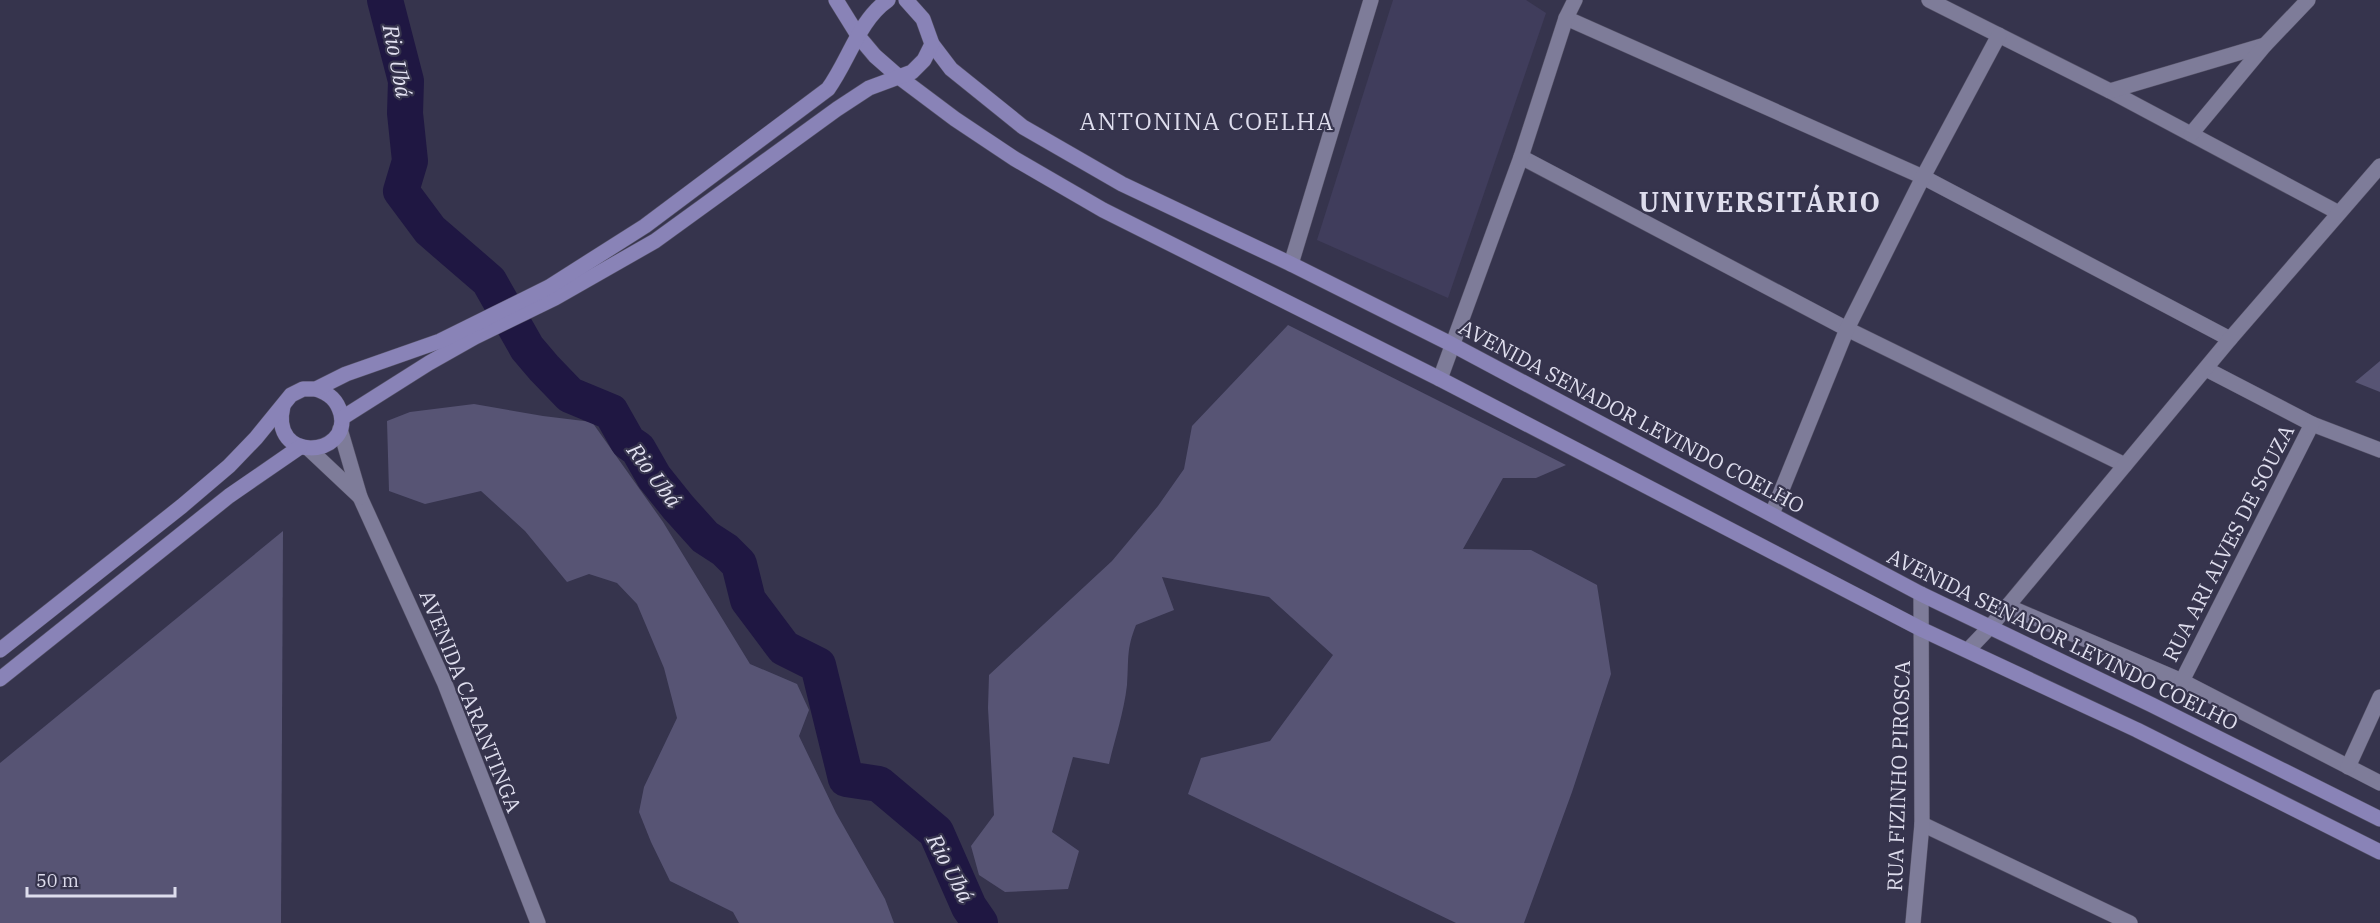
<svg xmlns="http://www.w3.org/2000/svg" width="2380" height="923" font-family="'IBM Plex Serif',serif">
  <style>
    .built { fill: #403d5c }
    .green { fill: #575474 }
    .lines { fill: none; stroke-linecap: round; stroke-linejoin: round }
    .river { stroke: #1f1742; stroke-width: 36 }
    .street-casing { stroke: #545166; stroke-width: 16 }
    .secondary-casing { stroke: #545166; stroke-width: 16 }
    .street { stroke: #7e7c99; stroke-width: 15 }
    .secondary { stroke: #8983b7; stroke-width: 15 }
    .labels { text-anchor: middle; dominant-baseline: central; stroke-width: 4.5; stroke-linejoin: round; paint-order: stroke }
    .street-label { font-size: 21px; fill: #dedded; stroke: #36344d }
    .water-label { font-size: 22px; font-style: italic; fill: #e2e1f1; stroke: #36344d }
    .quarter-label { font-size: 24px; letter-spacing: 1.5px; fill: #dedded; stroke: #36344d }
    .district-label { font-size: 27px; font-weight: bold; letter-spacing: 1.5px; fill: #dedded; stroke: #36344d }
  </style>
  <rect width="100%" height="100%" fill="#36344d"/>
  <polygon class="built" points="1393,0 1526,0 1546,13 1448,298 1317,240"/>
  <g class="green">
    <path d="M 1288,325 L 1566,465 L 1536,478 L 1503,478 L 1463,549 L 1531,550 L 1597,585 L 1611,674 L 1572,792 L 1524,923 L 1456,923 L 1188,794 L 1201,758 L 1270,741 L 1333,655 L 1269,597 L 1162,577 L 1174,610 L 1136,625 C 1126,650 1129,659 1127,685 C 1124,712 1115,738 1109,764 L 1073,757 L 1052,832 L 1079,851 L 1068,889 L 1005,892 L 979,875 L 971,846 L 994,815 L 988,708 L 989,675 L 1112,561 L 1158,506 L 1184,469 L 1192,426 Z"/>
    <polygon points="2380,361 2380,392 2355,382"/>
    <polygon points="474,404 543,416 592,422 663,522 750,664 797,684 809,710 799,736 836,813 885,899 894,923 739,923 733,912 670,881 651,842 639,812 644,787 677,718 664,668 637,604 617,583 589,574 567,582 525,531 481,491 425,504 389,491 387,421 410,412"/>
    <polygon points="283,531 281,923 0,923 0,763"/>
  </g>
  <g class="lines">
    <polyline class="river" points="385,0 406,81 405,113 410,161 401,191 430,230 489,281 527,348 544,368 570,395 611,412 628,442 638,449 654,477 678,507 705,537 725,550 739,564 748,600 784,648 818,665 846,779 879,784 936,832 969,907 980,923"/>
    <defs>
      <g id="street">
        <polyline points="1929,0 2110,91 2339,213"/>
        <polyline points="1566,18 1923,177 2230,339"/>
        <polyline points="2110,91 2265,45"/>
        <polyline points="2191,134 2265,45 2308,0"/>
        <polyline points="1521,157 1847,329 2125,465"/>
        <polyline points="1291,264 1371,0"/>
        <polyline points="2206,369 2312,424 2380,450"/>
        <polyline points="1440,379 1521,157 1566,18 1575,0"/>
        <polyline points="340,429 360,497 445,684 538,923"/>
        <polyline points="309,449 360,497"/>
        <polyline points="1772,514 1847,329 1923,177 1999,35"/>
        <polyline points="2007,606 2182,681 2380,783"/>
        <polyline points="1968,650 1991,626 2230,339 2380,166"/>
        <polyline points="2182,681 2312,424"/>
        <polyline points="2348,767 2380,697"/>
        <polyline points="1922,824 2130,923"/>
        <polyline points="1913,923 1922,824 1921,594"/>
      </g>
      <g id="secondary">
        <polyline points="836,0 859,37 875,56 899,77 955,119 1015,159 1103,210 1440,379 1923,630 2137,730 2380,852"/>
        <polyline points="906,0 923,19 932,44 951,69 1023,127 1122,184 1291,264 1451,344 1921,594 2152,705 2380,819"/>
        <path d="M 283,406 C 269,464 351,457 341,414 C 337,400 330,394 316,389"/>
        <polyline points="342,418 429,363 475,337 555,298 655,241 837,109 869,88 912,72 924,60 932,44"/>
        <path d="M 0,650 L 182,506 L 229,466 L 256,438 L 291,395 L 303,389 L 316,389 L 346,374 L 440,341 L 549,287 L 645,226 L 828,89 C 849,60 859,20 888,0"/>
        <polyline points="0,679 229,496 300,447"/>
      </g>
    </defs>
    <use href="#street" class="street-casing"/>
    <use href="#secondary" class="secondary-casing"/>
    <use href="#street" class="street"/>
    <use href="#secondary" class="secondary"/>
  </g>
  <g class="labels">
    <g class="street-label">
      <text transform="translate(1632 416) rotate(28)">AVENIDA SENADOR LEVINDO COELHO</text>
      <text transform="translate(2228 543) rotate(-63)">RUA ARI ALVES DE SOUZA</text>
      <text transform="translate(2063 639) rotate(26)">AVENIDA SENADOR LEVINDO COELHO</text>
      <text transform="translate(471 701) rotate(68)">AVENIDA CARANTINGA</text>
      <text transform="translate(1898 776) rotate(-88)">RUA FIZINHO PIROSCA</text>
    </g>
    <g class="water-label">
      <text transform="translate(398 61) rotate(79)">Rio Ubá</text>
      <text transform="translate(655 475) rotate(53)">Rio Ubá</text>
      <text transform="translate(951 868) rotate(62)">Rio Ubá</text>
    </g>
    <g class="quarter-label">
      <text x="1207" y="121">ANTONINA COELHA</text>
    </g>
    <g class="district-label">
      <text x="1760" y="201">UNIVERSITÁRIO</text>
    </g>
  </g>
  <path d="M27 887v9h148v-9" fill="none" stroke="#dedded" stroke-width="3"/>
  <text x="36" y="887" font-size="18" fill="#dedded" stroke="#36344d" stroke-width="4.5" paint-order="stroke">50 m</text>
</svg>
